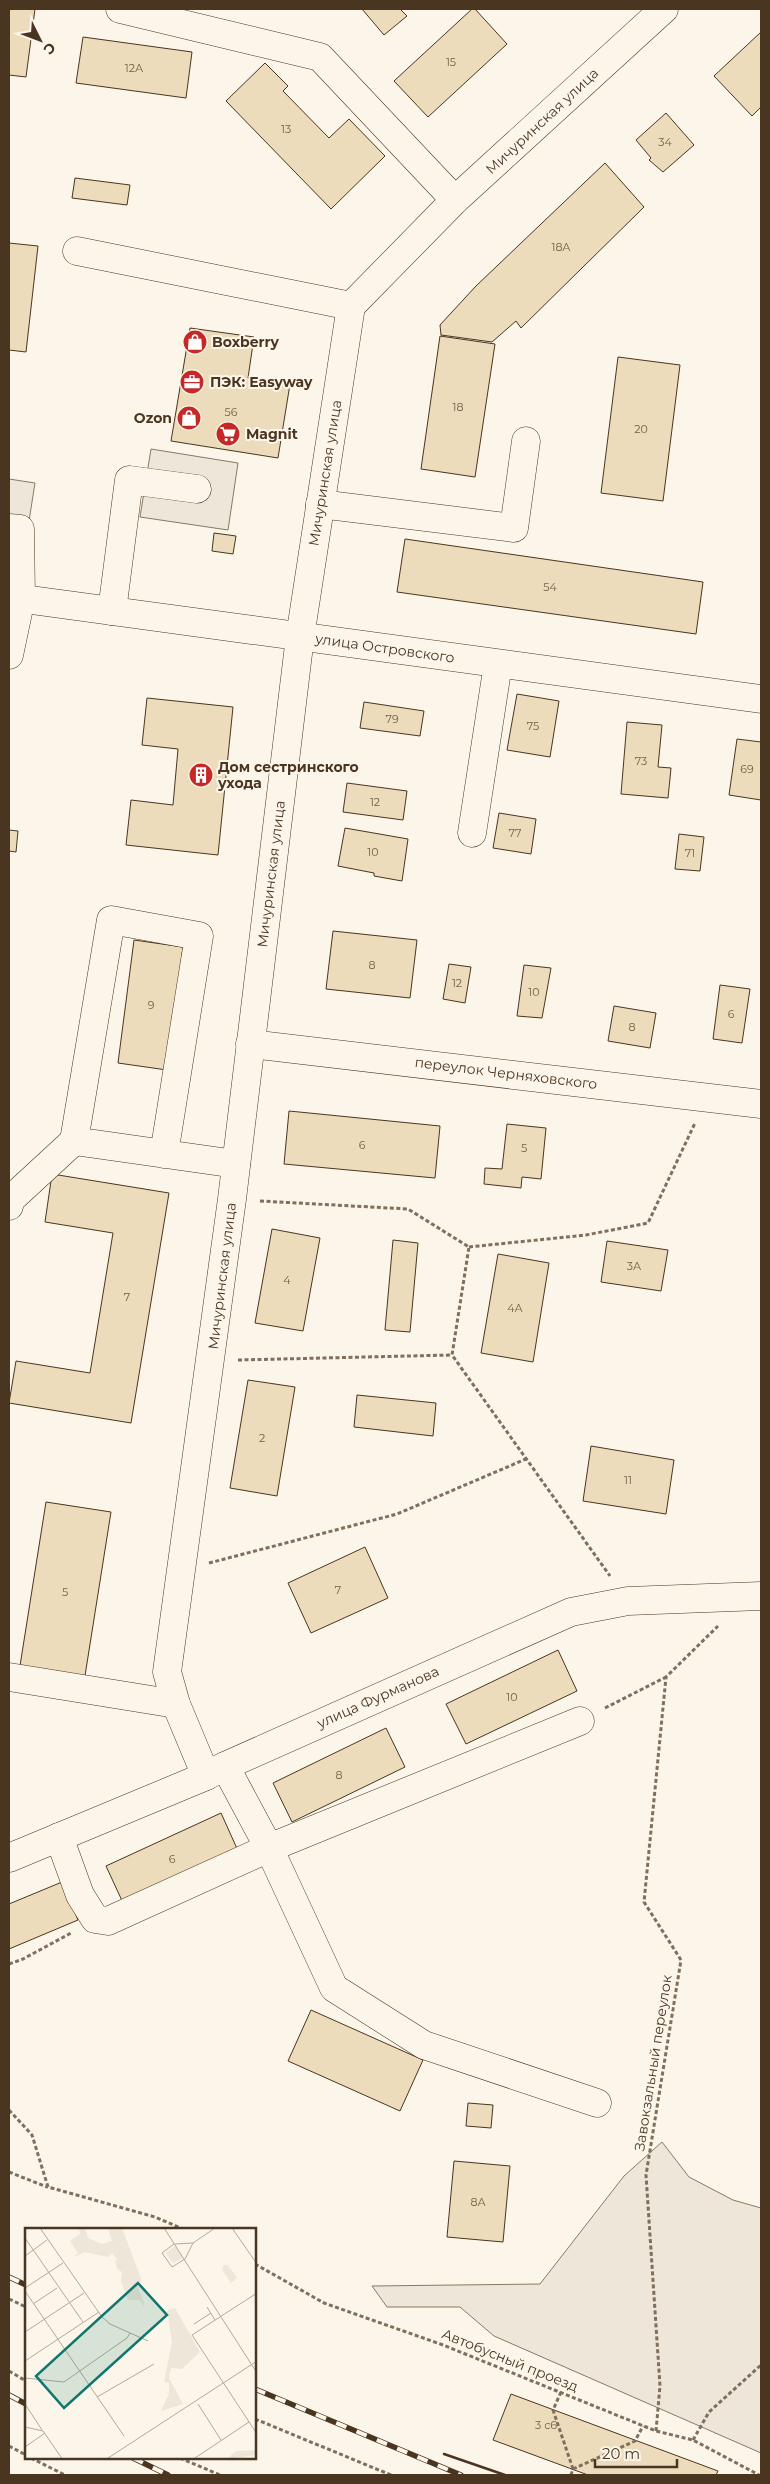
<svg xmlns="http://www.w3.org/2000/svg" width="770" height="2484" font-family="Montserrat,sans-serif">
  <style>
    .green { fill: #ede6d9; stroke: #887966 }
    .parking { fill: #ede7d9; stroke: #887966 }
    .building { fill: #ecdcbc; stroke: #4a3520 }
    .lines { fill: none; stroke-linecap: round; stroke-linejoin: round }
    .minor-casing { stroke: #4a3520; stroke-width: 29 }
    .path { stroke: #7f6f5c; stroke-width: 3; stroke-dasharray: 4 2.5; stroke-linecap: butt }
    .minor { stroke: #fbf6e9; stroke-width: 28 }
    .rail-casing { stroke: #4a3520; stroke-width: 5.5 }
    .rail { stroke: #fbf6e9; stroke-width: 4; stroke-dasharray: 11; stroke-linecap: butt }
    .wall { stroke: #4a3520; stroke-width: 2.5 }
    .labels { text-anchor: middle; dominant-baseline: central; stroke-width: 4; stroke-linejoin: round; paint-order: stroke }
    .number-label { font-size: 11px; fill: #725f47 }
    .street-label { font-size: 14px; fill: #4a3520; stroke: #fbf6e9 }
    .poi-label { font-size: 14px; font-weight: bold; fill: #4a3520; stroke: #fbf6e9; text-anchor: start }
    .inset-road { fill: none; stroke: #b4a999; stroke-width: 1 }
    .view { fill: #0f766e; fill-opacity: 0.15; stroke: #0f766e; stroke-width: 2.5 }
    .inset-edge { fill: none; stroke: #4a3520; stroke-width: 2.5 }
  </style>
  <rect width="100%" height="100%" fill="#fbf6e9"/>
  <polygon class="green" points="662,2142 689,2177 733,2200 761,2208 761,2453 494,2336 460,2307 387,2307 372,2286 540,2284 624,2176"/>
  <g class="parking">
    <polygon points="151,449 238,463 228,530 140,517"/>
    <polygon points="9,479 35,483 26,540 9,538"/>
  </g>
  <g class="building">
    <polygon points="9,9 35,9 26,77 9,75"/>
    <polygon points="362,9 400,9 407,16 384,35"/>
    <polygon points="472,9 475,9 507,44 428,117 394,81"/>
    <polygon points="761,32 761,107 752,116 714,76"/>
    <polygon points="83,37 192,52 186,98 76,83"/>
    <polygon points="265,63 288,86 283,91 329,138 349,119 385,156 331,209 226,101"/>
    <polygon points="666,113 694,145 663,172 649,160 651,158 636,140"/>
    <polygon points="605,163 644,207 521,328 516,321 492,342 441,335 440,325 476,286"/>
    <polygon points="75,178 130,185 127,205 72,198"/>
    <polygon points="9,243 38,246 26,352 9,350"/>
    <polygon points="190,328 254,337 248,378 290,384 278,458 171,441"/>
    <polygon points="440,336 495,344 475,477 421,469"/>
    <polygon points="618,357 680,365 663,501 601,493"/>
    <polygon points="214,533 236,536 233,554 212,551"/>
    <polygon points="405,539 703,582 696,634 397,592"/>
    <polygon points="517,694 559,701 550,757 507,750"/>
    <polygon points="147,698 233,707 218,855 126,845 131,800 173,805 178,749 142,745"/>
    <polygon points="364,702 424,711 420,736 360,728"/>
    <polygon points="627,722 662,725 658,767 671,768 668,798 621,794"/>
    <polygon points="737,739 761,742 761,800 729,795"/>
    <polygon points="347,783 407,791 403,820 343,812"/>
    <polygon points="499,813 536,819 531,854 493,848"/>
    <polygon points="345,828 408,839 402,881 374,876 374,873 338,866"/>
    <polygon points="9,830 18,831 16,852 9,851"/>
    <polygon points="679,834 704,837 700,871 675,869"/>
    <polygon points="333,931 417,940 410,998 326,989"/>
    <polygon points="134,940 183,947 167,1070 118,1063"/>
    <polygon points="449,964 471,967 465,1003 443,999"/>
    <polygon points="524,965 551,968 542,1018 517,1016"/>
    <polygon points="720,985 750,989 742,1043 713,1039"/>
    <polygon points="614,1006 656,1013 650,1048 608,1041"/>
    <polygon points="289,1111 440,1126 435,1178 284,1164"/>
    <polygon points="507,1124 546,1128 541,1179 522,1177 521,1188 484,1184 485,1168 502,1169"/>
    <polygon points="52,1174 169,1193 131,1423 9,1403 16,1361 90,1373 113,1233 45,1222"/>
    <polygon points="272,1229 320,1238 303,1331 255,1323"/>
    <polygon points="393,1240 418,1243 410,1332 385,1330"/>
    <polygon points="607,1241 668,1250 661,1291 601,1282"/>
    <polygon points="498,1254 549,1263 533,1362 481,1353"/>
    <polygon points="248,1380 295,1387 277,1496 230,1488"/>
    <polygon points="357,1395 436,1403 433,1436 354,1427"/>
    <polygon points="591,1446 674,1460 666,1514 583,1501"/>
    <polygon points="46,1502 111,1512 84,1682 19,1672"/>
    <polygon points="365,1547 388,1598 311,1633 288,1583"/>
    <polygon points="558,1650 577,1691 466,1744 446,1704"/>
    <polygon points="386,1728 405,1767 292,1822 273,1783"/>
    <polygon points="221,1813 239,1853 124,1905 106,1866"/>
    <polygon points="62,1882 78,1920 9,1949 9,1904"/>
    <polygon points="311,2010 423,2060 400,2111 288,2061"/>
    <polygon points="468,2103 493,2105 491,2128 466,2126"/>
    <polygon points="454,2161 510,2166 503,2242 447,2237"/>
    <polygon points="511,2394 718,2471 716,2475 588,2475 493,2440"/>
  </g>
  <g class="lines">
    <defs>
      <g id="minor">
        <polyline points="120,9 320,57 455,200"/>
        <polyline points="77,251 351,306"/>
        <polyline points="320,504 514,528 526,441"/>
        <polyline points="9,528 20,529 21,598 9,655"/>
        <polyline points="9,597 761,699"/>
        <polyline points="112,611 129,480 197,489"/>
        <polyline points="472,833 498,664"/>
        <polyline points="250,1044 761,1104"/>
        <polyline points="164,1154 199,936 111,920 74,1141 236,1164"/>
        <polyline points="9,1206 10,1200 74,1141"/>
        <polyline points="9,1677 176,1704"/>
        <polyline points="225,1766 269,1848 580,1721"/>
        <polyline points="206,1776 176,1704 167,1672 232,1199 300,637 351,306 455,200 664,9"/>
        <polyline points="59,1837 80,1895 95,1919 108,1921 269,1848 334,1988 424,2045 597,2103"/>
        <polyline points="9,1858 206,1776 225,1766 571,1612 628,1601 761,1596"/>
      </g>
    </defs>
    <use href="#minor" class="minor-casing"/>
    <g class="path">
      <polyline points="260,1201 408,1209 469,1247 452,1355 610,1576"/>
      <polyline points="469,1247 586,1235 648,1223 695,1123"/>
      <polyline points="238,1360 452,1355"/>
      <polyline points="209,1563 397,1514 526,1459"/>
      <polyline points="605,1708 666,1677"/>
      <polyline points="9,1964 23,1959 71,1933"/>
      <polyline points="9,2110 32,2135 48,2187 155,2217 183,2229"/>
      <polyline points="9,2172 47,2187"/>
      <polyline points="255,2264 324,2303 443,2345 656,2431 693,2440 759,2475"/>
      <polyline points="9,2299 26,2307"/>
      <polyline points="9,2371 26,2381"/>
      <polyline points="561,2392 553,2410 573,2469 571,2475"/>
      <polyline points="255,2419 391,2475"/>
      <polyline points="656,2431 660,2386 646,2175 681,1960 644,1902 666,1677 718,1626"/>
      <polyline points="693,2440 709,2412 761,2365"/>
      <polyline points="9,2446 26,2455"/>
      <polyline points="31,2458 65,2475"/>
      <polyline points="180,2458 220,2475"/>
      <polyline points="573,2469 635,2441 643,2426"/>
    </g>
    <use href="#minor" class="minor"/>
    <defs>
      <g id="rail">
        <polyline points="9,2277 26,2285"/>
        <polyline points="255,2389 461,2475"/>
        <polyline points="9,2395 26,2404"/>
        <polyline points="133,2458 168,2475"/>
      </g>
    </defs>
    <use href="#rail" class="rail-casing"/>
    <use href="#rail" class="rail"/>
    <polyline class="wall" points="444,2454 505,2475"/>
  </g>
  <defs>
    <symbol id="shop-disc" viewBox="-11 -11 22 22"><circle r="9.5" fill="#c62828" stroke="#fbf6e9"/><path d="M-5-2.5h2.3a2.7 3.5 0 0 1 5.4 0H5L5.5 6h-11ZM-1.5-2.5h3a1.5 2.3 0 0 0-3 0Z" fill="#fff"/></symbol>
    <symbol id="office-disc" viewBox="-11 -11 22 22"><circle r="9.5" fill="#c62828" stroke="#fbf6e9"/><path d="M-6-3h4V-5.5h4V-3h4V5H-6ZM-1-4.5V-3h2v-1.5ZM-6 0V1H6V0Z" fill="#fff"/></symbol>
    <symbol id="supermarket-disc" viewBox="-11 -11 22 22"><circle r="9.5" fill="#c62828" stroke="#fbf6e9"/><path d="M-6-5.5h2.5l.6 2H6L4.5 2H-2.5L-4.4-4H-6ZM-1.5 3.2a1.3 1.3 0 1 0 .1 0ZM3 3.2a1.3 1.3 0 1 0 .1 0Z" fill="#fff"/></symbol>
    <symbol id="building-disc" viewBox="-11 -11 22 22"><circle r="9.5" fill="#c62828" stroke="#fbf6e9"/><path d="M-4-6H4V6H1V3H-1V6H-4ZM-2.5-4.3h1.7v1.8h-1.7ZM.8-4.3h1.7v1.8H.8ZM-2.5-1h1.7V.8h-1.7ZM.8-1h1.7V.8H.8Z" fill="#fff"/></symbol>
  </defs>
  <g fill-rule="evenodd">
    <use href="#shop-disc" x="181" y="328" width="28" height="28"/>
    <use href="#office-disc" x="178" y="368" width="28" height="28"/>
    <use href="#shop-disc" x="175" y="404" width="28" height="28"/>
    <use href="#supermarket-disc" x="214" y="420" width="28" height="28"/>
    <use href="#building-disc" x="187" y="761" width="28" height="28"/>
  </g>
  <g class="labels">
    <g class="number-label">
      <text x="451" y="62">15</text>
      <text x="134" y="68">12А</text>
      <text x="286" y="129">13</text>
      <text x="665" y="142">34</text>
      <text x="561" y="247">18А</text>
      <text x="458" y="407">18</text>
      <text x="231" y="412">56</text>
      <text x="641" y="429">20</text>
      <text x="550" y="587">54</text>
      <text x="392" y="719">79</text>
      <text x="533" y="726">75</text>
      <text x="641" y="761">73</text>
      <text x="747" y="769">69</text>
      <text x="375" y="802">12</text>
      <text x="515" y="833">77</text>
      <text x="373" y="852">10</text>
      <text x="690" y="853">71</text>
      <text x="372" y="965">8</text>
      <text x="457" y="983">12</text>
      <text x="534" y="992">10</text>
      <text x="151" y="1005">9</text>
      <text x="731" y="1014">6</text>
      <text x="632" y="1027">8</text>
      <text x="362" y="1145">6</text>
      <text x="524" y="1148">5</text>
      <text x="634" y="1266">3А</text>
      <text x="287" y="1280">4</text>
      <text x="127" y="1297">7</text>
      <text x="515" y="1308">4А</text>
      <text x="262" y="1438">2</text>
      <text x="628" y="1480">11</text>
      <text x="338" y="1590">7</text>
      <text x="65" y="1592">5</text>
      <text x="512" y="1697">10</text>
      <text x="339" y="1775">8</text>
      <text x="172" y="1859">6</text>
      <text x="478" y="2202">8А</text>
      <text x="546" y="2425">3 с6</text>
    </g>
    <g class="street-label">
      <text transform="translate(542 121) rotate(-43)">Мичуринская улица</text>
      <text transform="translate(325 473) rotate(-81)">Мичуринская улица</text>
      <text transform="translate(385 648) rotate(8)">улица Островского</text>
      <text transform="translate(271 874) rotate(-83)">Мичуринская улица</text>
      <text transform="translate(506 1073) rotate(7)">переулок Черняховского</text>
      <text transform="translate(222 1276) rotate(-83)">Мичуринская улица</text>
      <text transform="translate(378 1697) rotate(-24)">улица Фурманова</text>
      <text transform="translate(653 2063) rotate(-81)">Завокзальный переулок</text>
      <text transform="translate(510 2360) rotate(22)">Автобусный проезд</text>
    </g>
    <g class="poi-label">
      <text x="212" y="342">Boxberry</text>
      <text x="210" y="382">ПЭК: Easyway</text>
      <text x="172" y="418" text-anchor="end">Ozon</text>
      <text x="246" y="434">Magnit</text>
      <text x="218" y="767">Дом сестринского<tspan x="218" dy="16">ухода</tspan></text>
    </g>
  </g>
  <g transform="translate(25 2228)">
    <rect width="231" height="231" fill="#fbf6e9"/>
    <path d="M 54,0 L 60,0 L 63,10 L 77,16 L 87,13 L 83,0 L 97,0 L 117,53 L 112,56 L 120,79 L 114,72 L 103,72 L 96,54 L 97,44 L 92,41 L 90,32 L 93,32 L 87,25 L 83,29 L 60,24 L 49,29 L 53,25 L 45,13 L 55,6 ZM 150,18 L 158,30 L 148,35 L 141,25 ZM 199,37 L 203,37 L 212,50 L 206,55 L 197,41 ZM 150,80 L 175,124 L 157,141 L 146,140 L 144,150 L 158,176 L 136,183 L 144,166 L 144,155 L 139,154 L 147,114 L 142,82 ZM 232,222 L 231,227 L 202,231 L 211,223 Z" fill="#ede6d9"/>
    <path class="inset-road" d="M 15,0 L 77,89 L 85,96 L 123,113M 139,0 L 232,145M 207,0 L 232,36M 0,10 L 58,94M 168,15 L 190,0M 149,16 L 137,25 L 147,39 L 160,31M 150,16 L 168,15M 0,28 L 22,12M 160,31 L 168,15M 0,60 L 38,35M 0,63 L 99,208M 232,65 L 167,107 L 232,206M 8,76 L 32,60M 182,79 L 190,92M 169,96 L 186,85M 0,104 L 59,65M 0,133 L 74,84M 0,150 L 39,154 L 102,110 L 105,105M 72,169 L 129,136M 0,176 L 17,202M 173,176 L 196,212M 0,199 L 18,203 L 38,232M 0,219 L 20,205M 80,232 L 232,133M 167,232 L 224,194"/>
    <path class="view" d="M 113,55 L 142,87 L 39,180 L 11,148 Z"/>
    <rect width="231" height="231" class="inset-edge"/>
  </g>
  <rect width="770" height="2484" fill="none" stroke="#4a3520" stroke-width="20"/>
  <g transform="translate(40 40) rotate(132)" stroke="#fbf6e9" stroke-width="4" paint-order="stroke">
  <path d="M0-4L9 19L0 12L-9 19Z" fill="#4a3520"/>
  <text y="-8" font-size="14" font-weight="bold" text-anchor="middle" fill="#4a3520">С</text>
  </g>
  <path d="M595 2459v8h82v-8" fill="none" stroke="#4a3520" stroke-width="2.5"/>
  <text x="602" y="2459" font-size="15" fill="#4a3520" stroke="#fbf6e9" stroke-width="4" paint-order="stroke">20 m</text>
</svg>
